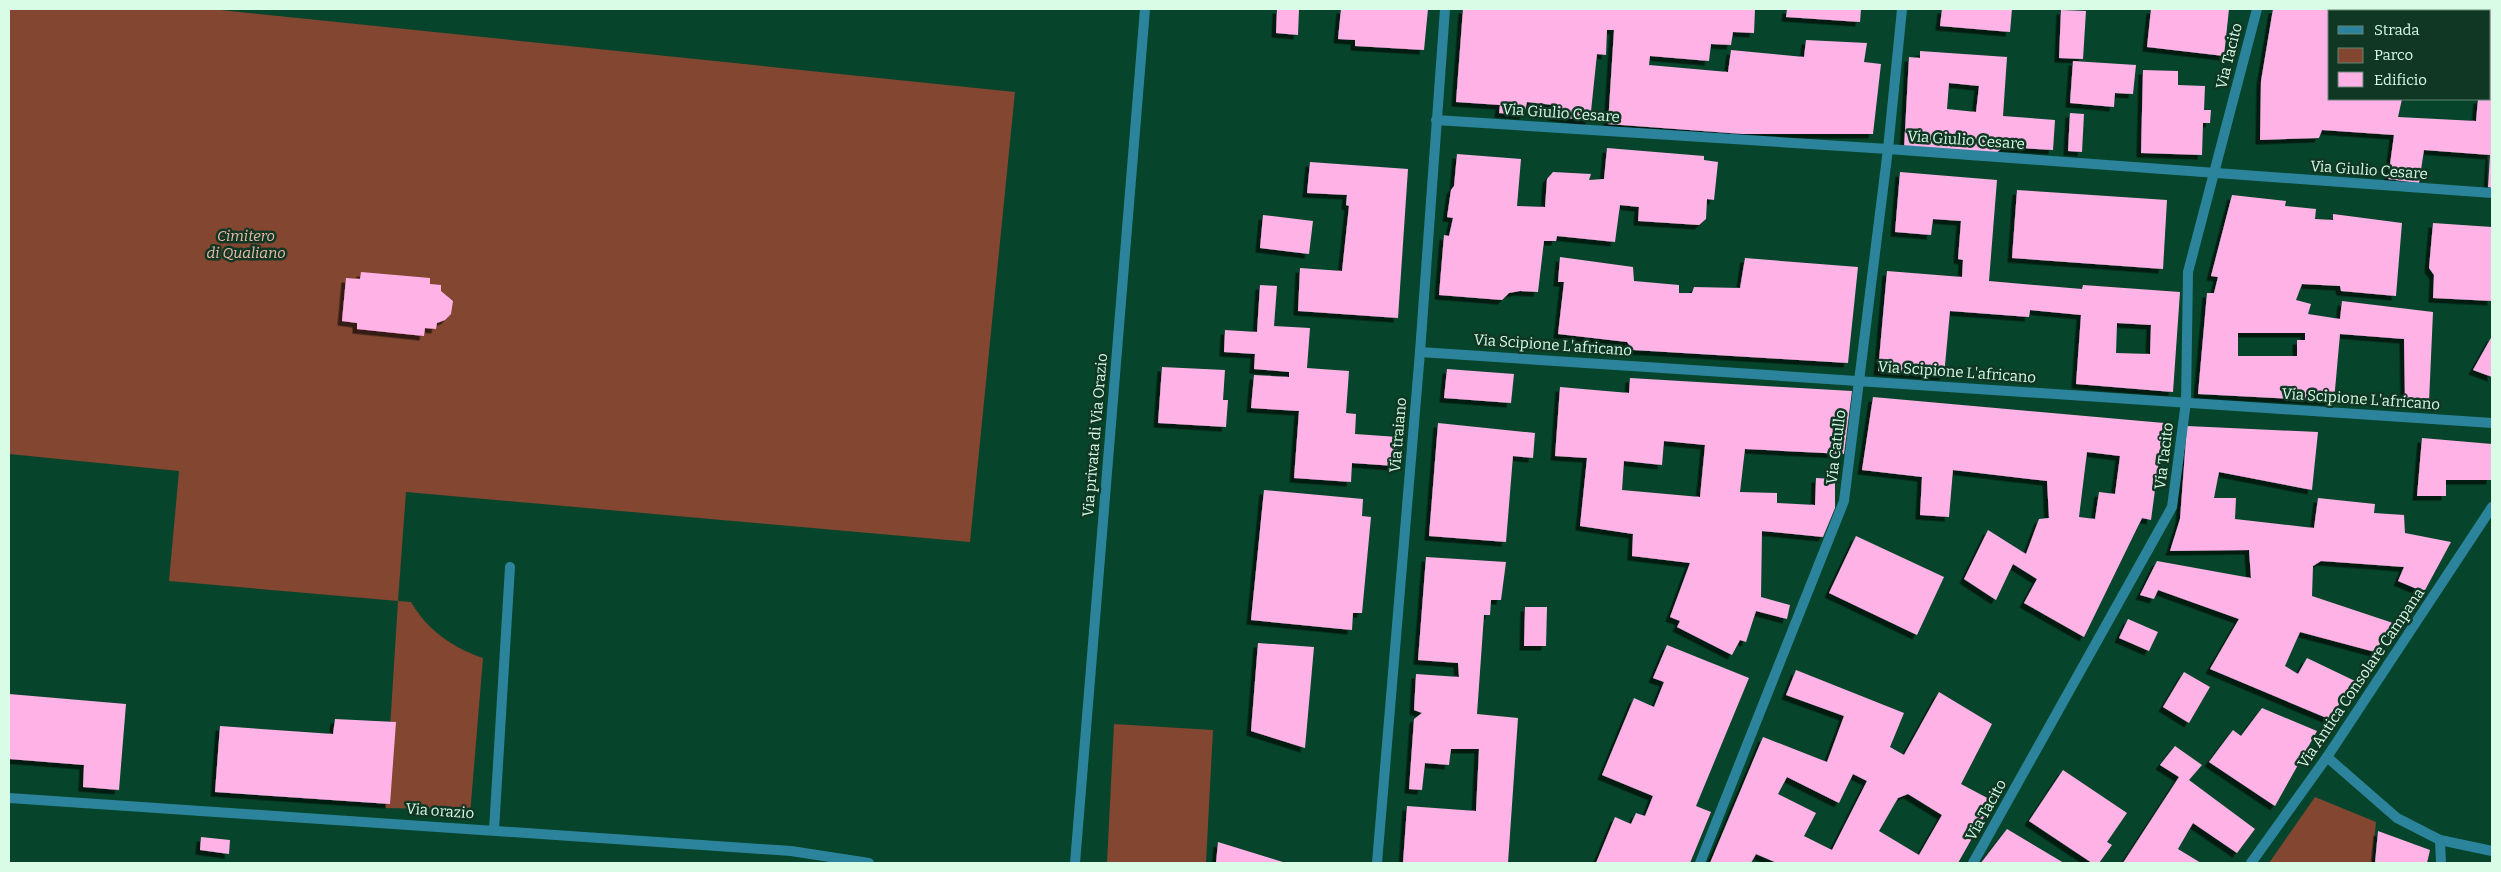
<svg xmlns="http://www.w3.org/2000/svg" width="2501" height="872" font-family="Bitter,serif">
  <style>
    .green { fill: #824631 }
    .building { fill: #ffb2e6; fill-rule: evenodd; filter: url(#shadow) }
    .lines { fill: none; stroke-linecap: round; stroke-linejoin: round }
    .lane { stroke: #2c849c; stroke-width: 10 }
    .street { stroke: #2c849c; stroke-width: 10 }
    .labels { text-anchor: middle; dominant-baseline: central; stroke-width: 5; stroke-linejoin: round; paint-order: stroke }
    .street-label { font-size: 15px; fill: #d8fce6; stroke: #103724 }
    .park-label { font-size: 15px; font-style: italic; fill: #efbaa8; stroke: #103724 }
  </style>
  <defs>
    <filter id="shadow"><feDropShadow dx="-4.5" dy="4.5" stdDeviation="0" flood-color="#0009"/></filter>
  </defs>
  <rect width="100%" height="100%" fill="#06442b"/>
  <g class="green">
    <path d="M 9,9 L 211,9 L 1015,92 L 970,542 L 406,492 L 398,601 L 411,602 C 428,631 452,647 483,658 L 470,815 L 443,815 L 439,809 L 385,808 L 398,601 L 169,581 L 179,471 L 9,454 Z"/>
    <polygon points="1114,724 1213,730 1206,863 1107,863"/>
    <polygon points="2315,797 2376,822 2372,863 2269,863"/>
  </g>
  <g class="building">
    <polygon points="1277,9 1299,9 1298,35 1276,33"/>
    <polygon points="1341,9 1428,9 1424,50 1355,46 1355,40 1338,39"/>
    <polygon points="1463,9 1755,9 1754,33 1733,32 1731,45 1711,44 1709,61 1650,56 1649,65 1728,72 1731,50 1804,57 1806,40 1867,43 1864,62 1881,64 1873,134 1743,134 1608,124 1614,30 1607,30 1606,55 1597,54 1590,121 1552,116 1553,105 1527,102 1524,115 1499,113 1500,105 1456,102"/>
    <polygon points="1787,9 1861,9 1860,22 1786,17"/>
    <polygon points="1942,9 2012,9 2010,32 1940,26"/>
    <polygon points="2151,9 2229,9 2224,56 2147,47"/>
    <polygon points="2273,9 2447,9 2446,11 2330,11 2330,99 2402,99 2398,117 2476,121 2478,99 2490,99 2490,11 2460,11 2461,9 2492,9 2492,188 2488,187 2490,155 2424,150 2419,183 2388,179 2394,135 2322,130 2319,138 2260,140 2261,81"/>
    <polygon points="2061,10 2086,11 2083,59 2059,58"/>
    <path d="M 1920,51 L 2007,57 L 2003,116 L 2055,120 L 2053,150 L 2003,147 L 1994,155 L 1904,149 L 1909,57 L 1920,58 ZM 1949,83 L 1979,86 L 1976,112 L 1947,109 Z"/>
    <polygon points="2073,61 2136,65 2133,94 2115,93 2114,107 2070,103"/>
    <polygon points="2143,70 2178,71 2178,85 2205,86 2204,110 2211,110 2210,123 2203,123 2202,155 2141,153"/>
    <polygon points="2070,113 2084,114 2082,152 2068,151"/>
    <polygon points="1607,148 1704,156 1704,160 1718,162 1714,200 1707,199 1706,219 1699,225 1638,221 1639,207 1620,205 1615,242 1557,236 1556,241 1544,241 1538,292 1520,291 1509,293 1502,300 1439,295 1444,235 1449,236 1453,218 1447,217 1451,190 1454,186 1457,154 1521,159 1517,206 1545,207 1547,179 1553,172 1591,174 1589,180 1604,179"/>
    <polygon points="1310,162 1408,169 1398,318 1298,311 1300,268 1342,271 1349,206 1346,205 1347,195 1307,193"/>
    <path d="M 1900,172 L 1997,180 L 1989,281 L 2082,289 L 2083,285 L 2180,292 L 2173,392 L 2076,384 L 2081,315 L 2030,310 L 2029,317 L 1950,311 L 1944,376 L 1878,371 L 1887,271 L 1962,277 L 1963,260 L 1958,259 L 1961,221 L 1933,219 L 1931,235 L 1895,232 ZM 2117,323 L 2151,325 L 2150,354 L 2116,353 Z"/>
    <polygon points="2017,190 2167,200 2163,269 2012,258"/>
    <path d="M 2232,195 L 2286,201 L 2285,206 L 2316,209 L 2315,219 L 2333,220 L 2333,214 L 2402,223 L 2396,296 L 2341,291 L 2340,286 L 2302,284 L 2296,300 L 2311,304 L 2308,314 L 2340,319 L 2342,301 L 2433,312 L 2429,402 L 2405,401 L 2404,339 L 2340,334 L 2334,401 L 2198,394 L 2207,293 L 2214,293 L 2218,277 L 2211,276 ZM 2238,333 L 2305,333 L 2305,340 L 2297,340 L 2297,356 L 2238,356 Z"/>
    <polygon points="1263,215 1313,221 1309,254 1260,248"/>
    <polygon points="2433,223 2492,227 2492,301 2433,298 2434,275 2429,268"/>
    <polygon points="1560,257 1633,267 1634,281 1679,285 1679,293 1692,293 1694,287 1740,288 1745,258 1858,267 1848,363 1633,350 1627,342 1558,334 1564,282 1558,282"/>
    <polygon points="361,272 430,278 430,284 441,285 441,291 453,301 451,314 445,320 437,323 436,329 425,328 424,336 357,329 357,323 342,321 346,278 360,279"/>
    <polygon points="1260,285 1277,286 1274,326 1310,328 1307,368 1349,371 1346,413 1356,414 1355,434 1398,437 1395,466 1352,463 1351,482 1294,478 1299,411 1251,408 1254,375 1289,377 1289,372 1254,369 1255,354 1224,352 1225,330 1257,332"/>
    <polygon points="2492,336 2492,377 2473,370"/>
    <polygon points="1162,367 1225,370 1223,400 1228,400 1226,427 1158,423"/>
    <polygon points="1447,369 1514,374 1511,403 1444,398"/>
    <path d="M 1630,378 L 1852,391 L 1844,454 L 1745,449 L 1740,492 L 1777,493 L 1777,503 L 1815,505 L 1816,478 L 1835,479 L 1835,508 L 1823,537 L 1762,531 L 1761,597 L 1790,605 L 1787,619 L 1756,611 L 1746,642 L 1740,640 L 1732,655 L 1677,627 L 1680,621 L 1670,617 L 1690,563 L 1632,556 L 1633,534 L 1580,526 L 1587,458 L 1555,456 L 1560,387 L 1629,393 ZM 1664,441 L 1705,445 L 1700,497 L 1622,490 L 1624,461 L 1662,465 Z"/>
    <path d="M 1873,397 L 2164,423 L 2151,520 L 2142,518 L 2084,637 L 2024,603 L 2037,579 L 2013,564 L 1996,600 L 1964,579 L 1988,530 L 2026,554 L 2039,519 L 2049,518 L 2047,481 L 1953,470 L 1949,517 L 1920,515 L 1922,477 L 1862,470 ZM 2087,452 L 2120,456 L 2115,494 L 2099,492 L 2095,519 L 2079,517 Z"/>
    <polygon points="1438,423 1535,433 1533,458 1513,456 1506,542 1429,536"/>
    <polygon points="2187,426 2318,432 2312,490 2219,472 2214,498 2236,498 2235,519 2314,528 2318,498 2375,504 2374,513 2404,515 2405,533 2451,542 2424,592 2398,581 2404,567 2321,561 2313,566 2312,596 2393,623 2375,652 2300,632 2285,666 2298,674 2307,658 2355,681 2329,719 2210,669 2239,619 2158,590 2154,599 2140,595 2157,561 2251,578 2249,550 2170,551 2180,519"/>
    <polygon points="2422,438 2492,444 2491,480 2446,480 2446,496 2417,496"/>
    <polygon points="1264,490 1363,499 1362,516 1371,517 1362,613 1353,613 1352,630 1251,620"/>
    <polygon points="1856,536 1944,577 1917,635 1829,593"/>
    <polygon points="1426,557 1506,562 1501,600 1491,600 1490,615 1484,615 1477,714 1518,718 1508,863 1403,863 1407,806 1476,811 1479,749 1451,749 1449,765 1425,763 1422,790 1409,789 1414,719 1422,713 1414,710 1416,674 1459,677 1458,663 1418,660"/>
    <polygon points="1525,607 1547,607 1546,646 1524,646"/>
    <polygon points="2128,619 2158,632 2149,651 2119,638"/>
    <polygon points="1258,643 1314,647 1305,748 1251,731"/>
    <polygon points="1667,645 1749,678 1696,806 1711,812 1690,863 1596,863 1615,817 1631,824 1636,813 1645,816 1653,796 1602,775 1634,698 1654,707 1664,682 1653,678"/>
    <path d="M 1796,670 L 1904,713 L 1890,747 L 1904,755 L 1939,692 L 1992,724 L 1961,784 L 1993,801 L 1958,863 L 1777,863 L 1756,854 L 1751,863 L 1710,863 L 1763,737 L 1827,762 L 1844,716 L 1786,695 ZM 1853,774 L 1867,781 L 1832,850 L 1804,836 L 1816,813 L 1778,794 L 1787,777 L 1839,803 ZM 1908,794 L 1942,815 L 1919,855 L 1879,831 L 1898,798 Z"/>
    <polygon points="2184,672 2210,687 2189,723 2163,707"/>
    <polygon points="9,694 126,704 119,790 83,787 84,765 9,759"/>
    <polygon points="2262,708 2317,731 2275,806 2209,762 2233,730 2241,736"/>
    <polygon points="335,719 396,722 390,804 215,792 220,726 333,734"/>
    <polygon points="2175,746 2202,765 2189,780 2255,829 2237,853 2193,823 2178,849 2201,863 2123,863 2179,777 2160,765"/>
    <polygon points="2063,770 2127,813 2107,842 2112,845 2099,863 2092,863 2029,821"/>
    <polygon points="2007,829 2064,863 1981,863"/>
    <polygon points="2378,831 2430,850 2427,863 2375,863"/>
    <polygon points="201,837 230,840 229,854 200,850"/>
    <polygon points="1218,842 1286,863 1216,863"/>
  </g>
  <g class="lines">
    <polyline class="lane" points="494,830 510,567"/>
    <g class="street">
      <polyline points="1436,120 1888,149 2492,193"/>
      <polyline points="1420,352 2492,423"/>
      <polyline points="2327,757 2397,818 2440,840 2492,851"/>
      <polyline points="9,798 791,851 869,863"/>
      <polyline points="2440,840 2441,863"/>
      <polyline points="1075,863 1145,9"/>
      <polyline points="1377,863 1420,352 1445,9"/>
      <polyline points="1700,863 1844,501 1888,149 1902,9"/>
      <polyline points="1973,863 2172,507 2186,402 2188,272 2257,9"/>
      <polyline points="2251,863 2327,757 2492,507"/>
    </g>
  </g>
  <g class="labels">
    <g class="street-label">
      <text transform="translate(2229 56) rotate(-76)">Via Tacito</text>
      <text transform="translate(1561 113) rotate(4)">Via Giulio Cesare</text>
      <text transform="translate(1966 140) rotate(4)">Via Giulio Cesare</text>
      <text transform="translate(2369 170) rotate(4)">Via Giulio Cesare</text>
      <text transform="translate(1553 345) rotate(4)">Via Scipione L'africano</text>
      <text transform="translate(1957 372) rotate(4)">Via Scipione L'africano</text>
      <text transform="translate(2361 399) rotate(4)">Via Scipione L'africano</text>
      <text transform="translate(1095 435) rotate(-85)">Via privata di Via Orazio</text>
      <text transform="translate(1398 435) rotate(-85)">Via traiano</text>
      <text transform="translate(1836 447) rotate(-83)">Via Catullo</text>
      <text transform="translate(2164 456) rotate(-83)">Via Tacito</text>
      <text transform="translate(2361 678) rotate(-56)">Via Antica Consolare Campana</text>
      <text transform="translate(1986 810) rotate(-61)">Via Tacito</text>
      <text transform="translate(440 811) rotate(4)">Via orazio</text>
    </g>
    <g class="park-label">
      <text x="246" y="236">Cimitero<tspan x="246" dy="17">di Qualiano</tspan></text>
    </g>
  </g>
  <rect width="2501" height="872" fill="none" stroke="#d8fce6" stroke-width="20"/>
  <rect x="2328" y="10" width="162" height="90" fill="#103724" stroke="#608672"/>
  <rect x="2338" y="26" width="25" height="8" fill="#2c849c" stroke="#608672"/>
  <text x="2374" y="35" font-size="15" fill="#d8fce6">Strada</text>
  <rect x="2338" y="48" width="25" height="15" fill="#824631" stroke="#608672"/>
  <text x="2374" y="60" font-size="15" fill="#d8fce6">Parco</text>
  <rect x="2338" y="72" width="25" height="15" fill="#ffb2e6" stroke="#608672"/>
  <text x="2374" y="85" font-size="15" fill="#d8fce6">Edificio</text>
</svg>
